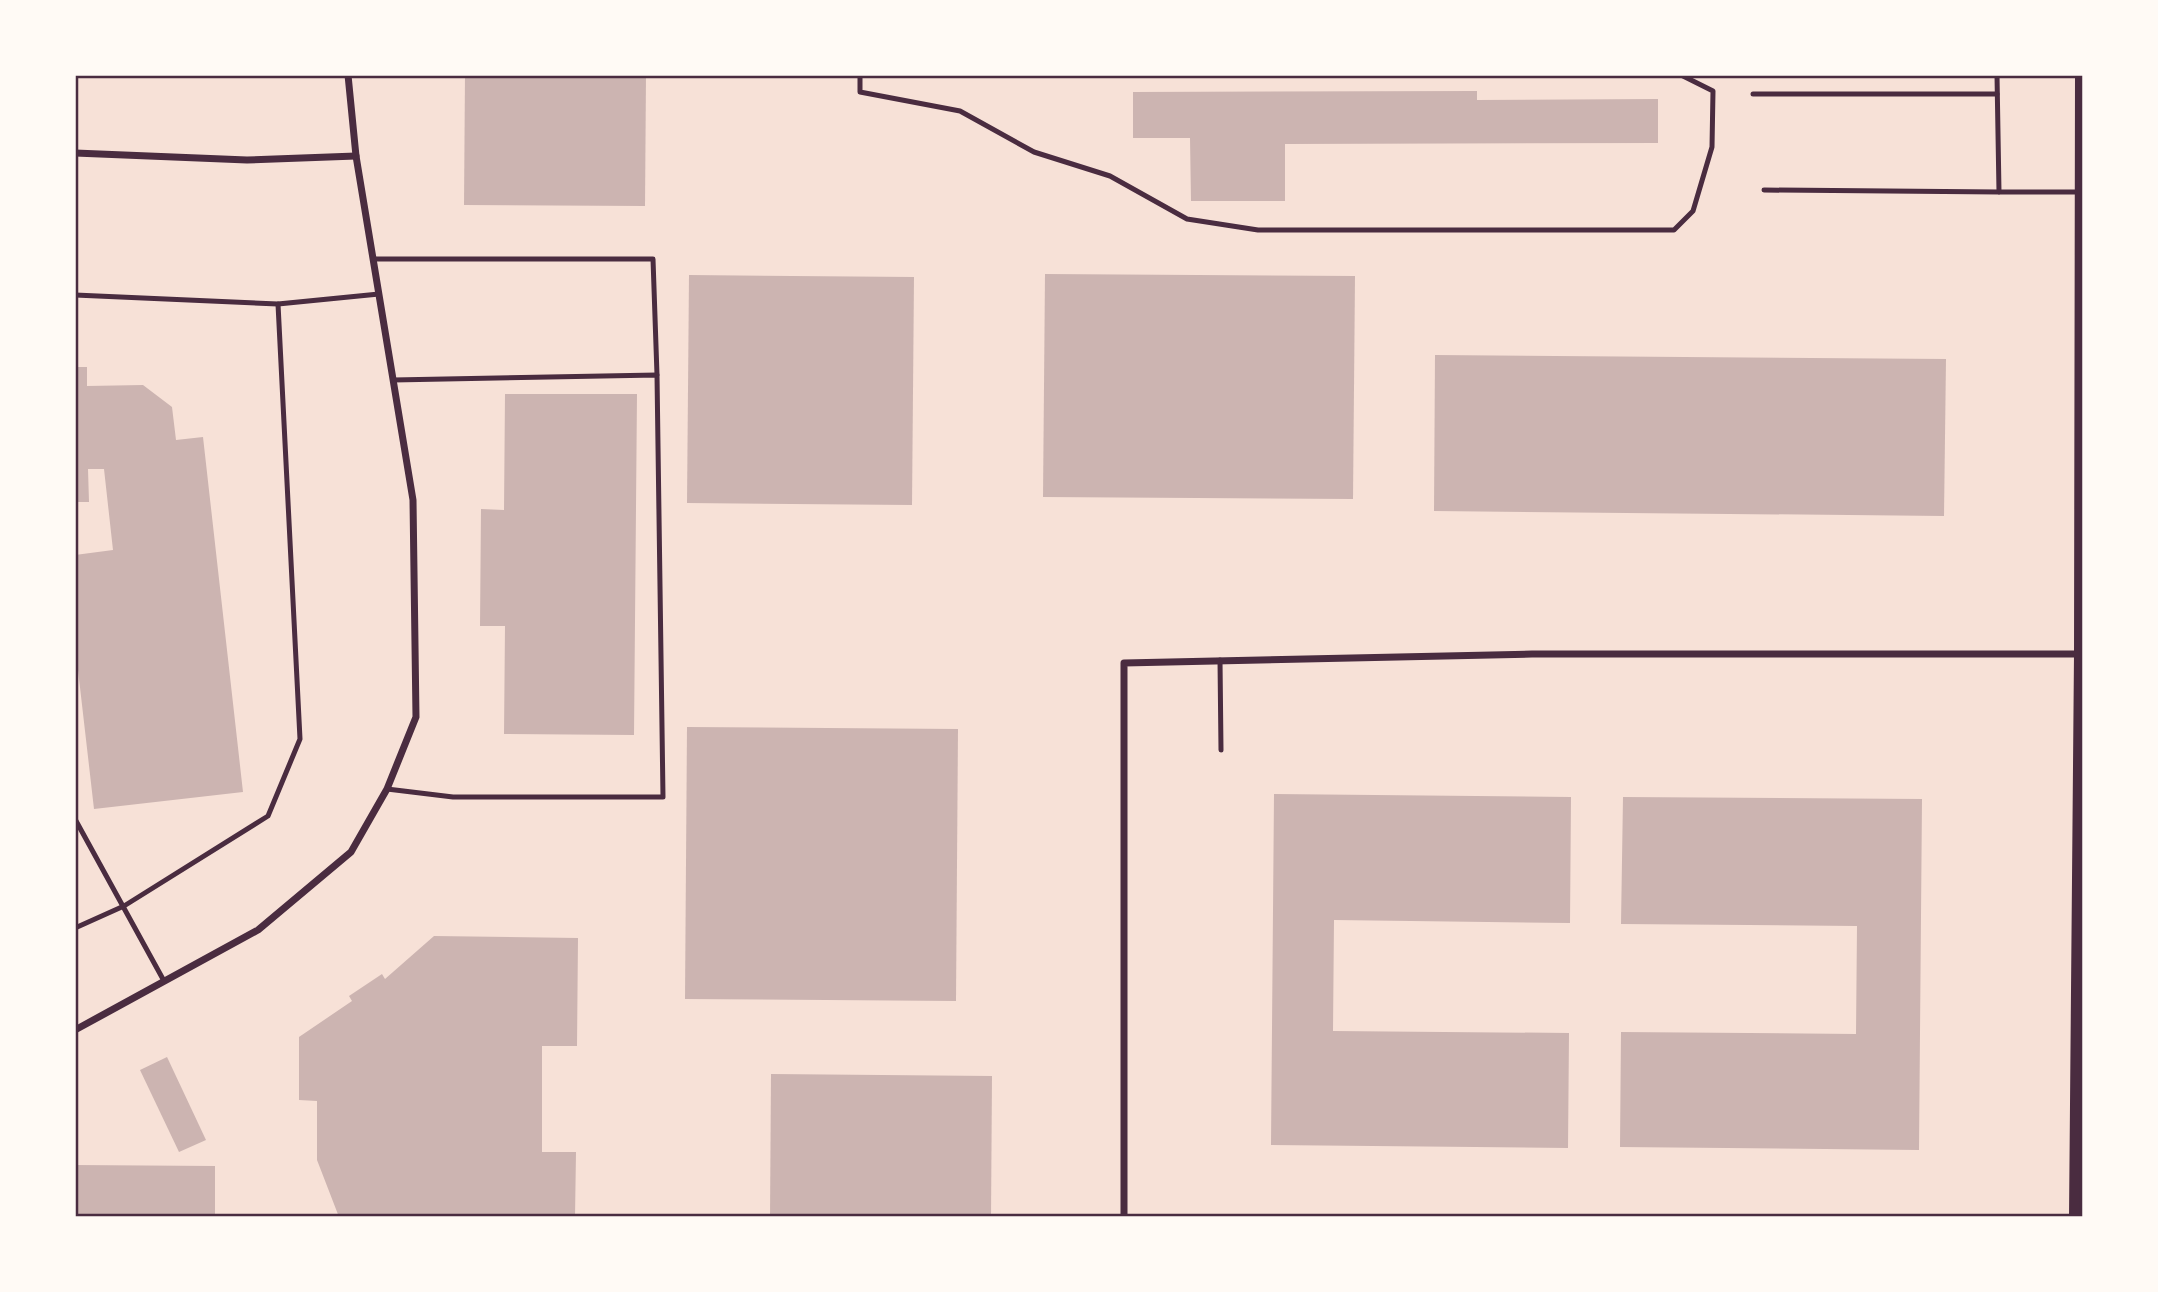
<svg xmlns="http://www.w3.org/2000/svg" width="2158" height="1292" font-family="Spectral,serif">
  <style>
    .building { fill: #ccb4b1 }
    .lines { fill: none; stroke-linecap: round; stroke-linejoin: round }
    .service { stroke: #4a2c40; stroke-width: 5 }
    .minor { stroke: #4a2c40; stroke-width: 7 }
    .tertiary { stroke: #4a2c40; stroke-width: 12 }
    .neatline { fill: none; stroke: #4a2c40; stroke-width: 2.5 }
  </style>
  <rect width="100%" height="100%" fill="#f7e1d7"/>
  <g class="building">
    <polygon points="465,75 646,75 645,206 464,205"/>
    <polygon points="1477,91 1477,100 1658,99 1658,143 1285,144 1285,201 1191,201 1190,138 1133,138 1133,92"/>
    <polygon points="1045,274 1355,276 1353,499 1043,497"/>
    <polygon points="689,275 914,277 912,505 687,503"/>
    <polygon points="1435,355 1946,359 1944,516 1434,511"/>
    <polygon points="75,367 87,367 87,386 143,385 172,407 176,440 203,437 243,792 94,809 75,644 75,555 113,550 104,469 88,469 89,502 75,502"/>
    <polygon points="505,394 637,394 634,735 504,734 505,626 480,626 481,509 504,510"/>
    <polygon points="687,727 958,729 956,1001 685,999"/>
    <polygon points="1274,794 1571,797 1570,923 1334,920 1333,1031 1569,1033 1568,1148 1271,1145"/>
    <polygon points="1623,797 1922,799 1919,1150 1620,1147 1621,1032 1856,1034 1857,926 1621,924"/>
    <polygon points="434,936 578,938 577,1046 542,1046 542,1152 576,1152 575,1217 339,1217 317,1160 317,1101 299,1100 299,1037 352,1001 349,996 382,974 385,979"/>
    <polygon points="167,1057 206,1140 179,1152 140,1070"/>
    <polygon points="771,1074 992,1076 991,1217 770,1217"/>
    <polygon points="75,1165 215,1166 215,1217 75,1217"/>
  </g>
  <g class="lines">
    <g class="service">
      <polyline points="860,75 860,92 960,111 1034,152 1110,176 1187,219 1258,230 1674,230 1693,211 1712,147 1713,91 1681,75"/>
      <polyline points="1997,75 1999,192 2079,192"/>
      <polyline points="1753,94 1997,94"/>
      <polyline points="1764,190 1999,192"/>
      <polyline points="373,259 653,259 657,375"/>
      <polyline points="75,295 278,304 379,294"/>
      <polyline points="1220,660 1221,750"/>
      <polyline points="387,789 453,797 663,797 657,375 393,380"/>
      <polyline points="75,819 164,981"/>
      <polyline points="75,928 124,906 268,816 300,739 278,304"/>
    </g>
    <g class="minor">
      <polyline points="75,153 247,160 356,156"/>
      <polyline points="75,1030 258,930 351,852 387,789 416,717 413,500 356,156 348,75"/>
      <polyline points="1124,1217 1124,663 1532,654 2082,654"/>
    </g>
    <polyline class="tertiary" points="2075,1217 2080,654 2081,75"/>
  </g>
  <rect width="2158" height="1292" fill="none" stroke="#fffaf5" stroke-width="154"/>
  <rect x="77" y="77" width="2004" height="1138" class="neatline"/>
</svg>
